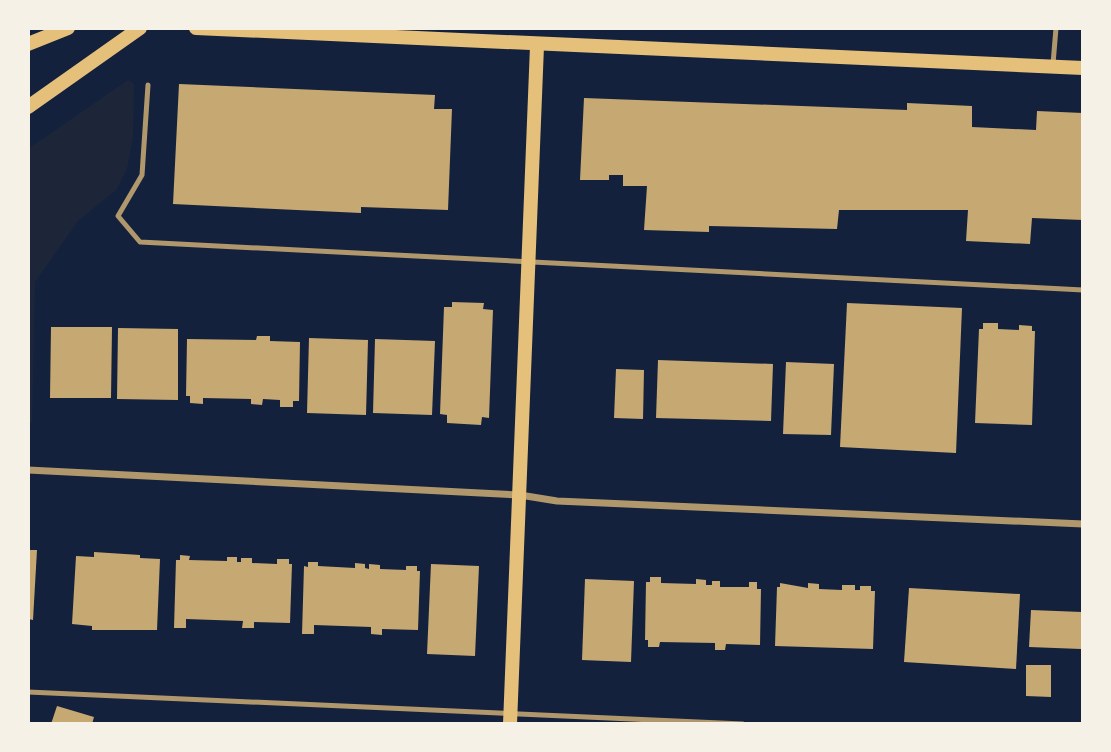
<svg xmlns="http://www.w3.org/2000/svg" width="1111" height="752" font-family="'Times New Roman',serif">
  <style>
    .green { fill: #1d2539 }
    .building { fill: #c6a872 }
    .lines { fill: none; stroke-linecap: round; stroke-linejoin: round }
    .service { stroke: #b1986c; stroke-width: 5 }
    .minor { stroke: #b1986c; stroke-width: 7 }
    .secondary { stroke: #e5c07b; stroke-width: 14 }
  </style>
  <rect width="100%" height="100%" fill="#14213d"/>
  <polygon class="green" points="128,80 134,84 133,137 127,169 116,190 78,221 35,282 32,423 28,423 28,149"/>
  <g class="building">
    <polygon points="179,84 435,95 434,109 452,109 448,210 361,207 361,213 173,204"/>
    <polygon points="584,98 907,110 907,103 972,106 972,127 1036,130 1037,111 1083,113 1083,220 1032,218 1030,244 966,241 968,210 839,210 837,229 709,226 709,232 644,230 647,186 623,186 623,175 609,175 609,180 580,180"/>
    <polygon points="452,302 484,303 483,309 493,310 489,418 482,417 481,425 447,423 447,415 440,414 444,307 452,307"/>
    <polygon points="847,303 962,308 956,453 840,447"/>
    <polygon points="983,323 998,323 998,329 1019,330 1019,325 1032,326 1032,331 1035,331 1032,425 975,423 979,329 983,329"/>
    <polygon points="51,327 112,327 111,398 50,398"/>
    <polygon points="118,328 178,329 178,400 117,399"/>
    <polygon points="257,336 270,336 270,341 300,342 299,401 293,401 293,407 280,407 280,400 263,399 262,405 251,404 251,399 203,398 203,404 190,403 190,396 186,396 187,339 256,340"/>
    <polygon points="309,338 368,340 366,415 307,413"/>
    <polygon points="375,339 435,341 432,415 373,413"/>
    <polygon points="658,360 773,364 771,421 656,418"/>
    <polygon points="786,362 834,364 831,435 783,434"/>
    <polygon points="616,369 644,370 643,419 614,418"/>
    <polygon points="28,550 37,550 33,620 28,619"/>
    <polygon points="94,552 140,555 140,558 160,559 157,630 92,630 92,626 72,624 76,556 94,557"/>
    <polygon points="180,555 190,556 189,560 227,561 227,557 237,557 237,562 241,562 241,558 252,558 252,563 277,564 277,559 289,559 289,564 292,564 290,623 254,622 254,628 242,628 243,621 186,619 186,628 174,628 176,560 180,560"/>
    <polygon points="308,562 318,562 318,566 355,568 355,563 365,564 365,568 369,569 369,564 380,565 380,569 406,570 406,566 417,566 417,571 420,571 418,630 382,629 382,635 371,634 371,627 314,625 314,634 302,634 304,566 308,567"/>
    <polygon points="431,564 479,566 475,656 427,654"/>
    <polygon points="650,577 661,577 661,583 696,584 696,579 706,580 706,585 712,585 712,581 720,581 720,587 749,587 749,582 757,582 757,589 761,589 760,645 726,644 725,650 715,650 715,643 660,642 659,647 648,647 648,640 645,640 646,582 650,582"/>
    <polygon points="585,579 634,581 631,662 582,660"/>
    <polygon points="780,583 808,588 808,583 819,584 819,589 842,590 842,585 855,585 855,590 860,590 860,586 871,586 871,591 875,591 873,649 775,646 777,587 780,587"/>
    <polygon points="909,588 1020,594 1016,669 904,662"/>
    <polygon points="1031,610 1082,612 1081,649 1029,647"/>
    <polygon points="1026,665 1051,665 1051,697 1026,696"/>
    <polygon points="57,706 94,717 92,724 51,724"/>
  </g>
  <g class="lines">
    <g class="service">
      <polyline points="1053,64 1056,28"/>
      <polyline points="148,85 142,175 118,216 140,242 1083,290"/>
      <polyline points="28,692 743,724"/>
    </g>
    <polyline class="minor" points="28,470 520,495 557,501 1083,524"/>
    <g class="secondary">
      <polyline points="196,28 1083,68"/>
      <polyline points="28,44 68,28"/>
      <polyline points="28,107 140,28"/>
      <polyline points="510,724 537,46"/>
    </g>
  </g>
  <rect width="1111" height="752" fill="none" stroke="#f6f1e7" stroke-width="60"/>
</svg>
